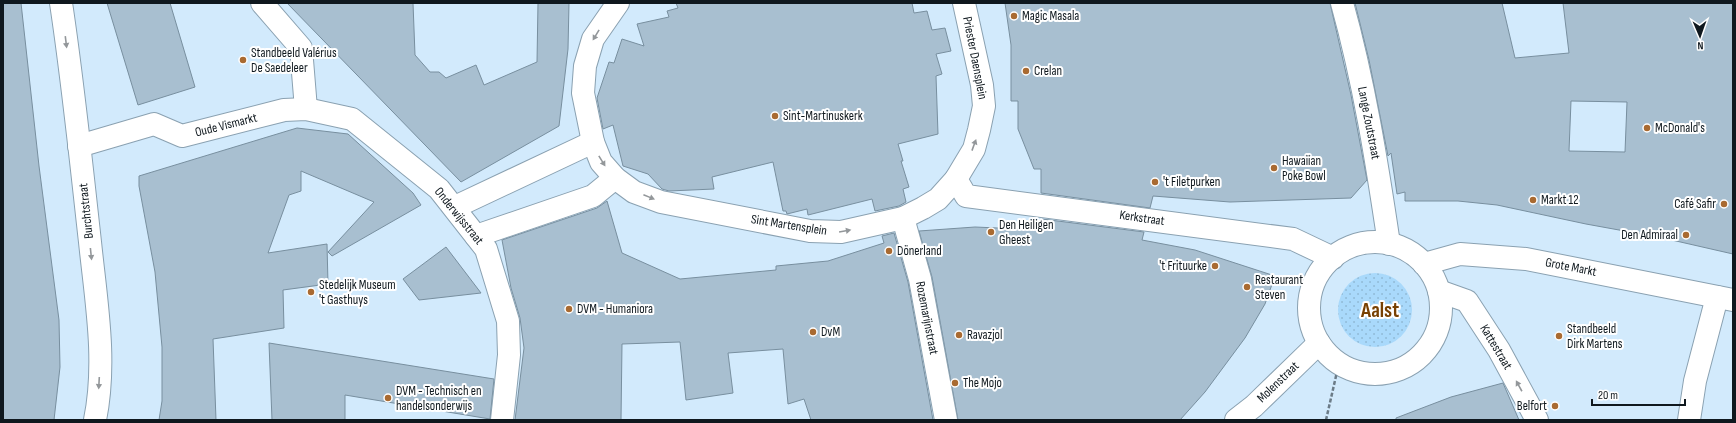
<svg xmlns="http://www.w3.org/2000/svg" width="1736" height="423" font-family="'Sofia Sans Condensed',sans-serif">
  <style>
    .grass { fill: url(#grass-dots) }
    .building { fill: #a8bfd0; stroke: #788f9f; fill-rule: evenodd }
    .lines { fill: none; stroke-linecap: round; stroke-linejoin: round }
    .pedestrian-casing { stroke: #8aa1b1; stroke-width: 24 }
    .minor-casing { stroke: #8aa1b1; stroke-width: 24 }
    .tertiary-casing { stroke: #8aa1b1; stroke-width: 24 }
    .path { stroke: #6b7b87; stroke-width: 2.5; stroke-dasharray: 4 2; stroke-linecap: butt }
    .pedestrian { stroke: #fff; stroke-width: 22 }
    .minor { stroke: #fff; stroke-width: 22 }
    .tertiary { stroke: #fff; stroke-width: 22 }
    .oneway { fill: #93979a }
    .poi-dot { fill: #a96a31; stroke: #fff; stroke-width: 1.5 }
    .labels { text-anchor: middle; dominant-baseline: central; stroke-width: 4; stroke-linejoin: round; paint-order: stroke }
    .poi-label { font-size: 13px; fill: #0f181e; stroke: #fff; text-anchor: start }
    .street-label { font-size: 13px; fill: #0f181e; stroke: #fff }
    .town-label { font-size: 21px; font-weight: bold; fill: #784103; stroke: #fff }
  </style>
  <defs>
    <pattern id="grass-dots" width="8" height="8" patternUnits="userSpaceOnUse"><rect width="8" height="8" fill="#a9d9fb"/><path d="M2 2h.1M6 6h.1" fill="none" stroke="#90bad7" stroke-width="1.8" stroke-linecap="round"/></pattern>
  </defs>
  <rect width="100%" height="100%" fill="#d2eafc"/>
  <circle class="grass" cx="1375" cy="310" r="37"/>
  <g class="building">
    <polygon points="3,3 21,3 39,166 59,320 60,367 54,420 3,420"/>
    <polygon points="107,3 170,3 195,87 138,105"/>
    <polygon points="287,3 413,3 415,55 430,72 439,72 446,78 476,65 484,85 537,62 538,3 569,3 568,49 559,126 461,182"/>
    <polygon points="676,3 912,3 914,13 927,11 932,30 945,28 951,51 936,54 942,74 936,76 938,134 898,144 903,161 901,161 909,187 903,189 906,202 899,206 875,211 872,199 808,215 807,209 787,214 786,211 783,211 773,162 712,177 714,189 669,191 662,189 648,174 623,166 613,125 603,129 597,98 609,62 614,63 622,39 644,46 637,24 669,17 667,11 678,8"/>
    <polygon points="1005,3 1330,3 1351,95 1367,180 1351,198 1230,202 1153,196 1150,208 1041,193 1041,169 1034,169 1018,129 1018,101 1011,101 1011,45"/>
    <path d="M 1355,3 L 1502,3 L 1515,58 L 1569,53 L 1563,3 L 1733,3 L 1733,254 L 1663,238 L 1586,224 L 1497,205 L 1458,201 L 1405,201 L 1405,192 L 1397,194 L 1391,153 L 1388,156 L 1369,60 ZM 1571,101 L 1627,102 L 1625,152 L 1569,151 Z"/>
    <polygon points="297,128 348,134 413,193 421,205 332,256 328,252 374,202 301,171 301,191 289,195 268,253 327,244 328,284 283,290 284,328 213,339 216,420 159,420 162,401 162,347 155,272 139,186 139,176"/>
    <polygon points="607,201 622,253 680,279 776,270 776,266 828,261 884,243 882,236 894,233 908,282 933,420 811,420 804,399 788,404 783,349 728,353 733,393 686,400 680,342 622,344 621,420 515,420 524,348 520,318 511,288 502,240 597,208"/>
    <polygon points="1042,219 1144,232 1142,240 1195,250 1275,276 1265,304 1245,338 1205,392 1180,420 958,420 932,277 919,231 975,227 1043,230"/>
    <polygon points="446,247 481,293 419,300 403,279"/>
    <polygon points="269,343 494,379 490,419 345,395 345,420 272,420"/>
    <polygon points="1503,383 1519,420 1396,420 1396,418 1451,397"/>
  </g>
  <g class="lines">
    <defs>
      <g id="pedestrian">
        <polyline points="262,3 301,48 306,109"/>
        <path d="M 1342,3 C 1364,82 1377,163 1389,244"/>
        <polyline points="79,146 154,124 182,136 284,110 306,109 352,119 439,189 486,249 508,321 509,355 502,420"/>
        <polyline points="956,179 966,196 1293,239 1333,258"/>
        <polyline points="455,207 593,142"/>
        <polyline points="903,218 920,279 946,420"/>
        <polyline points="476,236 593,196 615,178"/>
        <circle cx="1375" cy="308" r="66"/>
        <polyline points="1424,264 1460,254 1526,259 1733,300"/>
        <polyline points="1439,291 1467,301 1499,350 1537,420"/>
        <polyline points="1236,420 1254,406 1319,343"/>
        <polyline points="1689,420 1695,381 1717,297"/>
      </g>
      <polyline id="minor" points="618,3 593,39 585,66 583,93 593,142 601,162 615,178 634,192 661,202 810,231 841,232 903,218 923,208 938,199 956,179 974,149 979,130 984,106 982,85 964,3"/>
      <path id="tertiary" d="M 61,3 C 73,82 81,162 90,242 C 96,301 107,361 95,420"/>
    </defs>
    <use href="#pedestrian" class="pedestrian-casing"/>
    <use href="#minor" class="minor-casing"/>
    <use href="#tertiary" class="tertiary-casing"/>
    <polyline class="path" points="1326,420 1339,363"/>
    <use href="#pedestrian" class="pedestrian"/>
    <use href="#minor" class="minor"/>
    <use href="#tertiary" class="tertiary"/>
  </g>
  <defs><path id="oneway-solid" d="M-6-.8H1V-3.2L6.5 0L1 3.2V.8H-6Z"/></defs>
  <g class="oneway">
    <use href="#oneway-solid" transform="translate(596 35) rotate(121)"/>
    <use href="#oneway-solid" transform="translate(66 42) rotate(83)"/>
    <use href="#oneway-solid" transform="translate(974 145) rotate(-70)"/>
    <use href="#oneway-solid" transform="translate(602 161) rotate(58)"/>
    <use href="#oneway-solid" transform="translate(649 197) rotate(22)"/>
    <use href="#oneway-solid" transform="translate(845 231) rotate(-10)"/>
    <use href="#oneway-solid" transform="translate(91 254) rotate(84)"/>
    <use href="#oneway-solid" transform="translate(99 383) rotate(93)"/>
    <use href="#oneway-solid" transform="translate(1519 386) rotate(-119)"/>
  </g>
  <g class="poi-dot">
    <circle cx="1014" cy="16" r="4"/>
    <circle cx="243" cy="60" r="4"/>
    <circle cx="1026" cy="71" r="4"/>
    <circle cx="775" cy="116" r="4"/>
    <circle cx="1647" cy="128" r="4"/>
    <circle cx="1274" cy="168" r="4"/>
    <circle cx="1155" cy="182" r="4"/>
    <circle cx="1533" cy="200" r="4"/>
    <circle cx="1724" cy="204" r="4"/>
    <circle cx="991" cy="232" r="4"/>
    <circle cx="1686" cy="235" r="4"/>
    <circle cx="889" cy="251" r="4"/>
    <circle cx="1215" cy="266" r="4"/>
    <circle cx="1247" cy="287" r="4"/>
    <circle cx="311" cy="292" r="4"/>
    <circle cx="569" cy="309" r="4"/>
    <circle cx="813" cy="332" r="4"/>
    <circle cx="959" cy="335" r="4"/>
    <circle cx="1559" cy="336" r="4"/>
    <circle cx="955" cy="383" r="4"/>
    <circle cx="388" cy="398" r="4"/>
    <circle cx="1555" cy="406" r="4"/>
  </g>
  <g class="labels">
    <g class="poi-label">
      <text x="1022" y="16">Magic Masala</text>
      <text x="251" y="53">Standbeeld Valérius<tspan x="251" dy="15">De Saedeleer</tspan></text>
      <text x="1034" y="71">Crelan</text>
      <text x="783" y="116">Sint-Martinuskerk</text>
      <text x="1655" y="128">McDonald's</text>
      <text x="1282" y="161">Hawaiian<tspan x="1282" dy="15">Poke Bowl</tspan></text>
      <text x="1163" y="182">'t Filetpurken</text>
      <text x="1541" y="200">Markt 12</text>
      <text x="1716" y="204" text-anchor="end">Café Safir</text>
      <text x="999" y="225">Den Heiligen<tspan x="999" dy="15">Gheest</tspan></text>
      <text x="1678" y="235" text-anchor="end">Den Admiraal</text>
      <text x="897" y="251">Dönerland</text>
      <text x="1207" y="266" text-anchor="end">'t Frituurke</text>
      <text x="1255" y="280">Restaurant<tspan x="1255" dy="15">Steven</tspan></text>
      <text x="319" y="285">Stedelijk Museum<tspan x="319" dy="15">'t Gasthuys</tspan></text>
      <text x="577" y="309">DVM - Humaniora</text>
      <text x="1567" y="329">Standbeeld<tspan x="1567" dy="15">Dirk Martens</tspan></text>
      <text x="821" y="332">DvM</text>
      <text x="967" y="335">Ravazjol</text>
      <text x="963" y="383">The Mojo</text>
      <text x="396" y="391">DVM - Technisch en<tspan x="396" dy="15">handelsonderwijs</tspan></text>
      <text x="1547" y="406" text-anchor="end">Belfort</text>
    </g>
    <g class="street-label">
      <text transform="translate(975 58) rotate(79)">Priester Daensplein</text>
      <text transform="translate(1369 123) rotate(79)">Lange Zoutstraat</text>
      <text transform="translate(226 125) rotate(-14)">Oude Vismarkt</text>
      <text transform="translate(86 211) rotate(-96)">Burchtstraat</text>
      <text transform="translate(459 216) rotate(51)">Onderwijsstraat</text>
      <text transform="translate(1142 218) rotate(8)">Kerkstraat</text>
      <text transform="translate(789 225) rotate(9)">Sint Martensplein</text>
      <text transform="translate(1571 267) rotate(11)">Grote Markt</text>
      <text transform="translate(927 318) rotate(79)">Rozemarijnstraat</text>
      <text transform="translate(1496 347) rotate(59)">Kattestraat</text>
      <text transform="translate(1278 382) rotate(-44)">Molenstraat</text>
    </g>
    <g class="town-label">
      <text x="1380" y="310">Aalst</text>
    </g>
  </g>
  <rect width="1736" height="423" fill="none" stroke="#0f181e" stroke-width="8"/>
  <g transform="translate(1700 36) rotate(178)" stroke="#ffffff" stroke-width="3" paint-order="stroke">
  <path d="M0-3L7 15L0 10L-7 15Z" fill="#0f181e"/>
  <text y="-6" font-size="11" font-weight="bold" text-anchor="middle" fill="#0f181e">N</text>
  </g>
  <path d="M1592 399v6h93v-6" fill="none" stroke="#0f181e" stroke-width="2"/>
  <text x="1598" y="399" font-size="12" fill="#0f181e" stroke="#ffffff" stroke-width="3" paint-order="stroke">20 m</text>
</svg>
